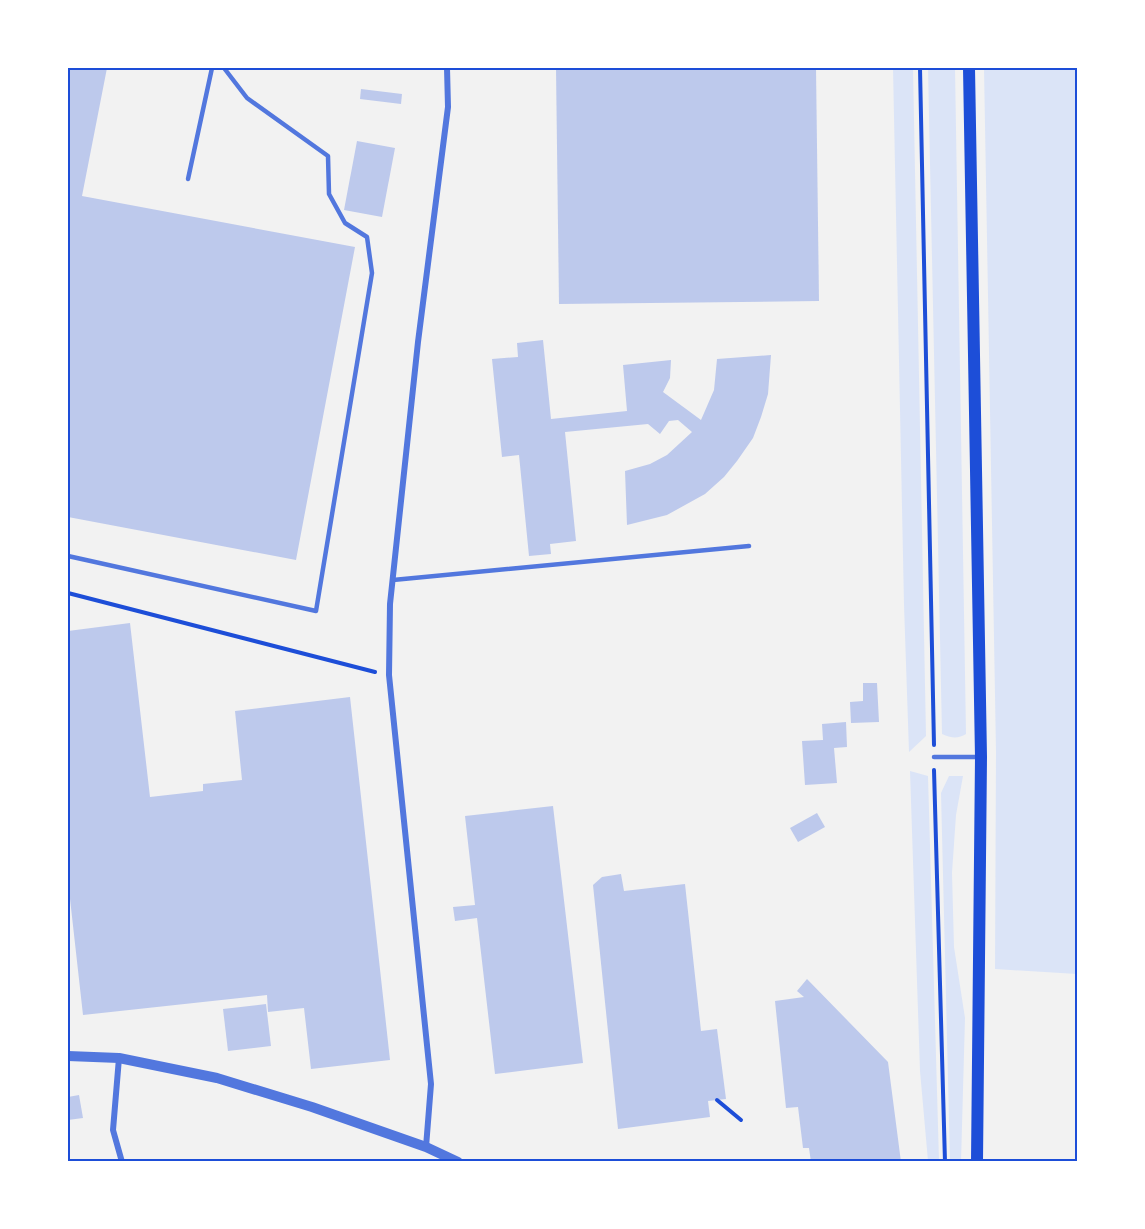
<svg xmlns="http://www.w3.org/2000/svg" width="1145" height="1229" font-family="'Archivo Narrow',sans-serif">
  <style>
    .green { fill: #dbe4f7 }
    .building { fill: #bdc9ec }
    .lines { fill: none; stroke-linecap: round; stroke-linejoin: round }
    .path { stroke: #1d4ed8; stroke-width: 4 }
    .service { stroke: #5277de; stroke-width: 4.5 }
    .minor { stroke: #5277de; stroke-width: 6 }
    .tertiary { stroke: #5277de; stroke-width: 10 }
    .secondary { stroke: #1d4ed8; stroke-width: 12 }
    .neatline { fill: none; stroke: #1d4ed8; stroke-width: 2 }
  </style>
  <rect width="100%" height="100%" fill="#f2f2f2"/>
  <g class="green">
    <polygon points="893,68 913,68 926,736 909,752 904,605"/>
    <path d="M 928,68 L 955,68 L 966,734 C 958,739 951,738 942,734 Z"/>
    <polygon points="984,68 1077,68 1077,974 995,969 996,752"/>
    <polygon points="910,771 928,776 939,1161 928,1161 920,1071"/>
    <polygon points="949,776 963,776 956,815 952,873 954,947 965,1018 961,1162 950,1161 941,793"/>
  </g>
  <g class="building">
    <polygon points="68,68 107,68 82,196 355,247 296,560 68,517"/>
    <polygon points="556,68 816,68 819,301 559,304"/>
    <polygon points="361,89 402,94 401,104 360,99"/>
    <polygon points="357,141 395,148 382,217 344,210"/>
    <polygon points="543,340 551,419 627,411 623,365 671,360 670,378 663,392 701,420 714,390 717,359 771,355 768,394 761,417 753,438 737,461 724,477 705,494 667,515 627,525 625,471 650,464 667,455 692,432 678,420 669,421 660,434 648,424 565,432 576,541 550,544 551,554 529,556 519,455 502,457 492,359 518,357 517,343"/>
    <polygon points="130,623 150,797 203,791 203,784 242,780 235,711 350,697 390,1060 311,1069 304,1008 268,1012 267,995 83,1015 68,881 68,631"/>
    <polygon points="863,683 877,683 879,722 851,723 850,702 863,701"/>
    <polygon points="846,722 847,747 834,748 837,783 805,785 802,741 823,740 822,724"/>
    <polygon points="553,806 583,1063 495,1074 477,918 455,921 453,907 475,905 465,816"/>
    <polygon points="817,813 825,827 798,842 790,828"/>
    <polygon points="621,874 624,891 685,884 701,1031 717,1029 726,1099 708,1101 710,1117 618,1129 593,885 602,877"/>
    <polygon points="807,979 888,1062 901,1162 811,1162 809,1148 803,1148 798,1107 786,1108 775,1001 804,997 797,991"/>
    <polygon points="266,1004 271,1046 228,1051 223,1009"/>
    <polygon points="79,1095 83,1118 68,1120 68,1097"/>
  </g>
  <g class="lines">
    <g class="path">
      <polyline points="920,68 934,745"/>
      <polyline points="68,593 375,672"/>
      <polyline points="934,770 945,1162"/>
      <polyline points="717,1100 741,1120"/>
    </g>
    <g class="service">
      <polyline points="188,179 212,68"/>
      <polyline points="68,556 316,611 372,273 367,237 345,223 329,194 328,156 247,98 224,68"/>
      <polyline points="393,580 749,546"/>
      <polyline points="934,757 979,757"/>
    </g>
    <g class="minor">
      <polyline points="119,1058 113,1130 122,1162"/>
      <polyline points="426,1147 431,1084 389,675 390,604 418,342 448,107 447,68"/>
    </g>
    <polyline class="tertiary" points="68,1056 119,1058 217,1078 312,1107 426,1147 458,1162"/>
    <polyline class="secondary" points="969,68 981,757 977,1162"/>
  </g>
  <rect width="1145" height="1229" fill="none" stroke="#ffffff" stroke-width="138"/>
  <rect x="69" y="69" width="1007" height="1091" class="neatline"/>
</svg>
